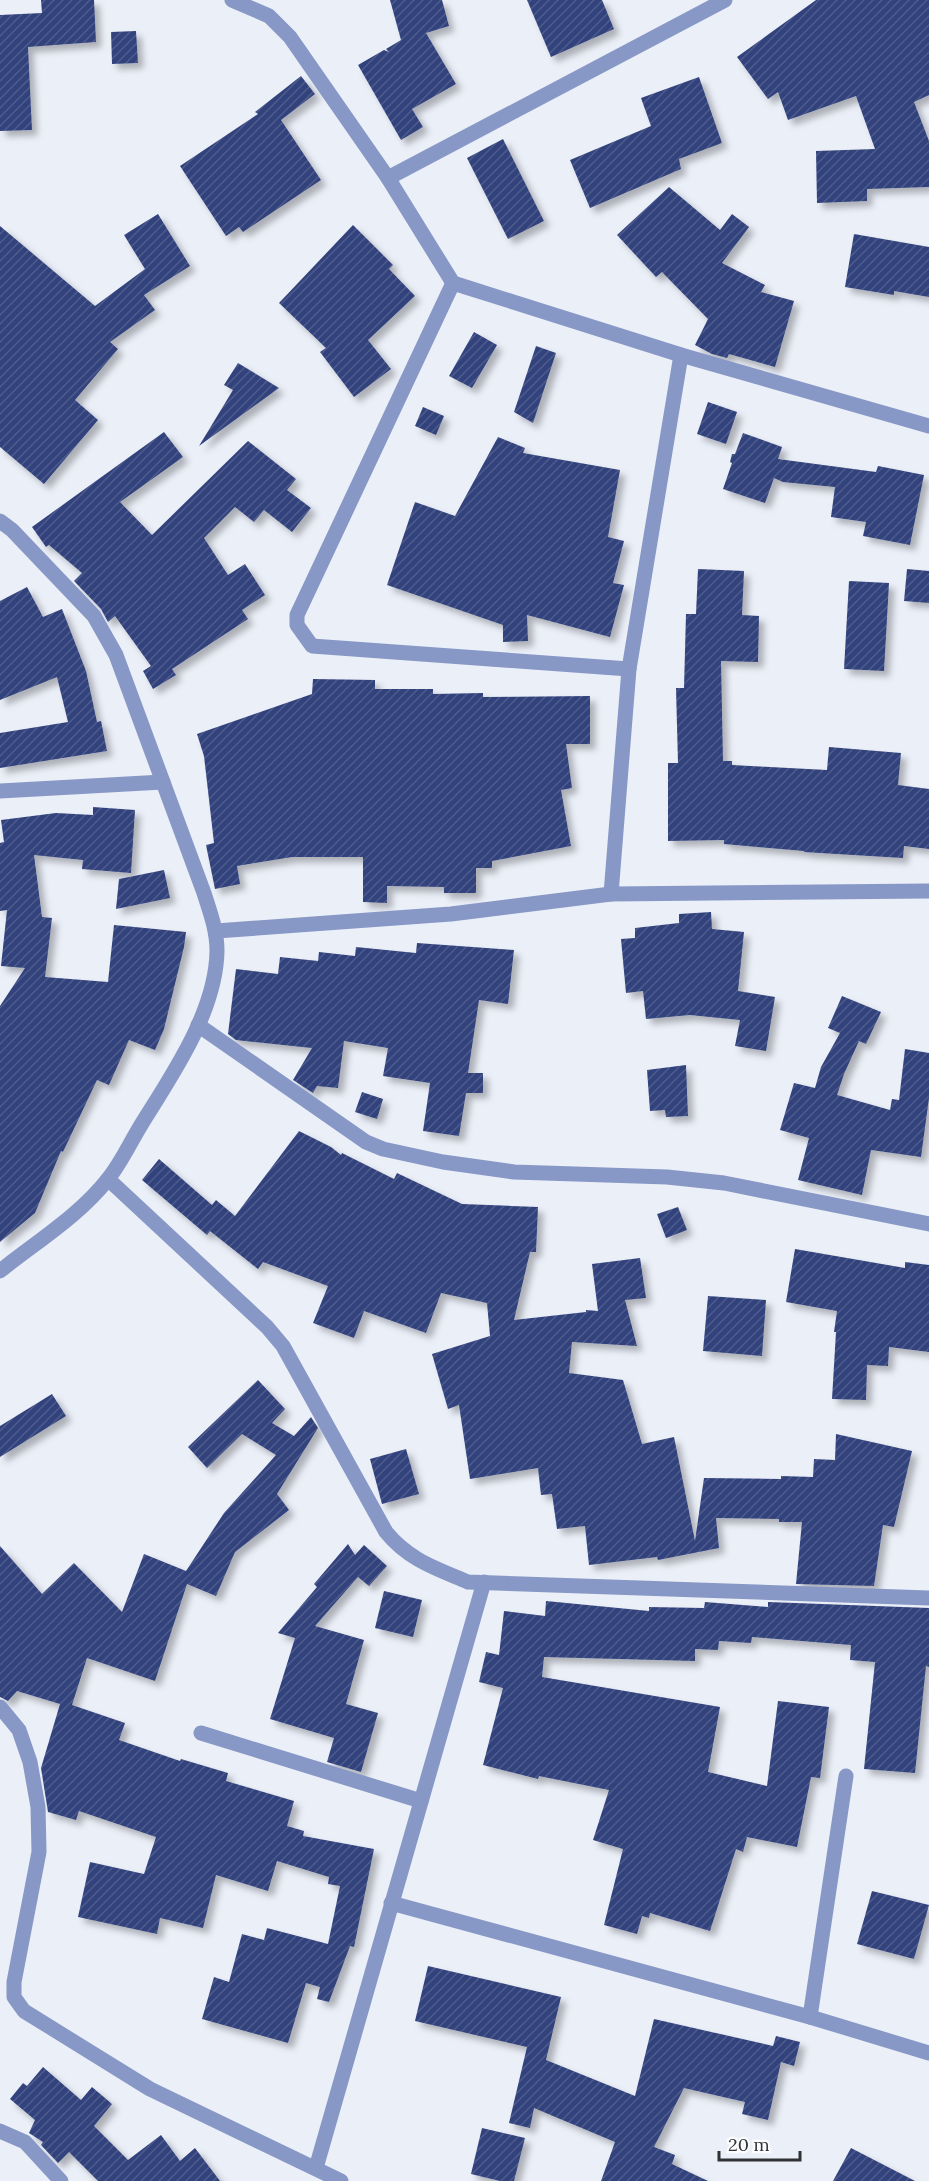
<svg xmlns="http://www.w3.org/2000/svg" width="929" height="2181" font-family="Lora,serif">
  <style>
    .building { fill: url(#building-hatch); filter: url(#shadow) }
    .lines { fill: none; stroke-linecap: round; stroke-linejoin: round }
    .street { stroke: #8898c6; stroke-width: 15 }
  </style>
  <defs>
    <pattern id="building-hatch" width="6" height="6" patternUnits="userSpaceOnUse" patternTransform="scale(1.5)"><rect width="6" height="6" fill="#33437d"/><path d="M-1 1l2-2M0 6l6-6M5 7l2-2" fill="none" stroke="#4f5c8b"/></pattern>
    <filter id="shadow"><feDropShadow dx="5.5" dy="5.5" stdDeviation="3" flood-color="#0004"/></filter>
  </defs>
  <rect width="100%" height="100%" fill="#ebeff8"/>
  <g class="building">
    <polygon points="41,0 94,0 96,42 28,47 32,130 0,131 0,15 42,13"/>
    <polygon points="390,0 442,0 449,26 426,33 456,84 412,109 423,127 401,140 358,65 384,50 389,52 386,49 401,40"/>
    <polygon points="527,0 602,0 614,29 551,57"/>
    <polygon points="816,0 929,0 929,95 914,102 929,141 929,187 867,189 867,201 817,203 816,151 875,149 856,96 788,120 778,92 768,99 737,57"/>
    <polygon points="136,31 138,63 112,64 111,32"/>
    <polygon points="301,76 315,94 281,120 321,180 243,232 239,227 226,236 180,166 258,114 255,112"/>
    <polygon points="699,77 722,143 679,159 681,169 590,208 570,160 651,126 641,98"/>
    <polygon points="503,139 544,221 508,239 467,158"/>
    <polygon points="669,187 720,230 732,214 749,227 722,263 765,285 761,292 794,301 775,367 729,354 727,358 712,354 695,345 708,319 662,272 656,277 617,235"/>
    <polygon points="158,214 190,266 144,295 155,310 110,342 118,349 75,400 98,420 44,484 0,447 0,226 95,306 145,269 124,235"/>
    <polygon points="353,225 393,265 389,269 415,296 368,340 391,369 354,397 320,352 326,348 279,303"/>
    <polygon points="854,234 929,247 929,297 894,291 894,295 845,287"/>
    <polygon points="474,332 497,345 472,388 449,376"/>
    <polygon points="536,346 556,353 533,423 514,412"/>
    <polygon points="238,363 279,388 199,446 233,390 224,385"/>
    <polygon points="708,402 737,412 726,444 697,434"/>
    <polygon points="423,407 444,416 436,435 415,426"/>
    <polygon points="164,432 183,457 120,502 152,535 248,441 296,479 287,490 311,508 292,532 264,510 254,522 235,507 204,538 228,575 245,564 265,595 242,610 248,619 172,669 176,675 153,689 143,671 151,666 115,616 108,622 101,609 74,581 82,573 49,545 46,547 32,527"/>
    <polygon points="743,433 782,447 778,459 876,472 878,466 924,475 910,545 863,536 866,522 831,517 835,487 783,482 774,478 765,503 723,489 732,463 730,462 732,454 735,454"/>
    <polygon points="498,437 525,448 523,453 620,470 608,537 624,541 613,583 624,585 610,637 527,615 528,641 503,642 503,625 387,585 415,502 455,516"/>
    <polygon points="698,569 744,571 742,615 759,616 758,662 721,661 723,761 732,761 732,765 827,770 829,747 901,753 898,785 929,789 929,849 904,846 903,858 804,852 804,851 724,844 724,840 668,841 668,763 678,763 676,688 684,688 686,614 696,614"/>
    <polygon points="907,569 929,571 929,603 904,601"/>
    <polygon points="849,581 889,583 884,671 844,669"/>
    <polygon points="27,587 43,617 62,609 86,671 97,722 101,721 107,751 0,768 0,733 68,722 57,677 0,700 0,601"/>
    <polygon points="313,679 375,680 375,689 433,689 433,694 483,693 483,697 590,696 590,744 566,744 572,788 561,790 571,846 492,861 492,868 476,868 476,893 444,893 444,887 387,886 387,903 363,902 363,857 292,857 237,866 240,884 215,889 206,845 214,843 204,756 197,734 312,694"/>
    <polygon points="93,807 135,810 131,873 82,869 83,860 34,855 42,917 52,918 45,977 108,982 114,925 186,932 184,947 164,1029 155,1050 129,1040 109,1085 97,1080 63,1152 61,1151 35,1213 0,1242 0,1006 25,968 1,966 7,910 0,911 0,843 4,842 1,820 56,813 93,815"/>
    <polygon points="164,870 170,898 116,909 119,879"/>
    <polygon points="711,912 712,929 744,932 738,991 775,997 766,1051 735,1046 740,1020 690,1015 646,1019 643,991 626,993 621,939 635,938 635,928 679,923 679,914"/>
    <polygon points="417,943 514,950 508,1004 479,1000 468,1073 483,1073 483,1093 466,1093 459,1136 423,1131 430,1083 383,1076 388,1048 344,1041 338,1088 317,1086 313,1093 293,1080 312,1048 236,1040 228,1034 236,969 278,974 280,957 318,961 319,952 355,956 356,947 416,953"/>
    <polygon points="842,996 881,1012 866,1044 859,1041 844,1074 837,1095 890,1110 892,1099 899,1100 905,1049 929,1053 929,1098 921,1157 871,1150 862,1195 798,1180 809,1138 780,1130 794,1083 815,1088 821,1067 840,1033 828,1028"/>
    <polygon points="686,1065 688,1116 666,1117 665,1110 650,1111 647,1070"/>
    <polygon points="362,1092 383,1099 377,1119 355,1112"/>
    <polygon points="299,1131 331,1147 341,1155 342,1153 394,1179 397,1173 462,1204 538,1207 536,1252 530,1252 514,1320 586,1312 586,1310 598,1311 592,1264 640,1258 646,1298 625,1300 637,1346 572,1342 569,1373 623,1380 642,1444 674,1437 695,1541 704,1478 781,1479 781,1476 813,1477 814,1459 835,1460 836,1434 912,1451 894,1527 883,1525 874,1586 796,1584 802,1522 779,1522 779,1519 716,1518 719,1548 658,1560 657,1557 589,1565 585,1526 557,1529 552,1494 541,1495 538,1468 470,1479 459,1405 448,1409 432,1354 490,1336 487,1303 441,1293 426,1333 364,1311 354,1338 313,1323 328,1286 263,1262 258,1269 210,1231 207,1235 142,1180 159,1159 212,1205 216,1200 235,1216"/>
    <polygon points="678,1207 687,1230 666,1238 657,1214"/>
    <polygon points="795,1249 905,1268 905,1262 929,1265 929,1352 889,1347 888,1366 867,1365 866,1400 832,1399 836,1332 834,1332 837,1311 786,1302"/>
    <polygon points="708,1296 766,1300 762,1356 703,1351"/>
    <polygon points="258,1380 285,1409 272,1423 294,1436 311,1417 318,1428 277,1494 289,1510 235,1552 216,1596 187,1584 155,1681 87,1658 72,1705 125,1723 119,1740 180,1761 181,1759 228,1773 226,1781 294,1801 287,1826 304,1831 303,1836 374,1849 354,1947 350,1946 329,2002 317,1999 320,1987 306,1983 288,2043 202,2019 214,1977 229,1982 242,1934 264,1940 267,1928 328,1944 340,1886 328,1884 329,1877 277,1861 268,1891 216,1875 203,1928 160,1918 157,1934 78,1917 90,1862 144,1874 156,1837 79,1811 76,1820 48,1812 41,1768 60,1704 17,1691 8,1701 0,1697 0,1546 42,1594 74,1563 122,1612 144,1554 186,1571 224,1513 276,1455 242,1434 207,1468 188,1447"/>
    <polygon points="52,1394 66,1416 0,1457 0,1426"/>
    <polygon points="406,1449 419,1494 382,1504 370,1459"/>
    <polygon points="348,1544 355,1555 364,1545 387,1566 369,1586 358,1577 315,1626 364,1640 346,1704 378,1713 361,1772 327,1762 334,1738 270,1719 295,1638 278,1633 317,1587 314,1584"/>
    <polygon points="384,1591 422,1600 413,1637 375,1628"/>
    <polygon points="546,1601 649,1611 649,1607 704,1608 705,1602 768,1607 768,1602 929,1608 929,1667 926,1666 915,1773 864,1769 875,1662 850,1660 851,1645 752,1637 751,1643 719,1641 718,1650 695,1649 695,1661 544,1657 542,1677 720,1707 708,1772 767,1786 778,1701 829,1707 820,1778 811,1777 797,1847 747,1837 743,1852 736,1849 710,1931 650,1913 649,1918 642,1916 637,1934 604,1925 623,1849 593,1840 609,1790 539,1776 538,1779 483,1765 503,1688 479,1682 486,1652 499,1655 504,1611 545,1616"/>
    <polygon points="872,1891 929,1905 914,1959 857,1944"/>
    <polygon points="428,1966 561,1997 546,2060 635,2096 654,2019 773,2046 776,2036 800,2042 794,2066 781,2062 768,2120 742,2114 745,2102 684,2088 654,2147 675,2155 672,2164 708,2181 601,2181 615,2142 534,2108 530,2128 509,2123 527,2047 415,2021"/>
    <polygon points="43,2067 81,2100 92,2087 112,2104 94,2126 128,2160 161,2135 180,2161 195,2148 220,2181 98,2181 69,2152 58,2163 41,2145 43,2142 29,2133 35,2120 10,2099 23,2083 27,2086"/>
    <polygon points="482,2128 525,2138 514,2181 500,2181 471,2174"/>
    <polygon points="851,2148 915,2181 833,2181"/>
  </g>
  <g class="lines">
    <g class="street">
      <polyline points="232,0 269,16 290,37 388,178 453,283 681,355 929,426"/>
      <polyline points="388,178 725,0"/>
      <polyline points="453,283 297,615 297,625 312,646 629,669"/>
      <path d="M 0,521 L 12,530 L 94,616 L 116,655 L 204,893 C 210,912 217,930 217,951 C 216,1012 172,1075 141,1125 C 130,1143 121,1163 108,1179 C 79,1216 36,1242 0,1271"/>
      <polyline points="0,791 163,782"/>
      <polyline points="611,894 629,669 681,355"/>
      <polyline points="216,931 451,914 611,894 929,891"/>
      <polyline points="198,1025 366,1142 383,1149 443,1162 514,1172 667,1177 724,1183 929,1224"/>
      <path d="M 108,1179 L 267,1327 L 283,1346 L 386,1532 C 409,1560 435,1568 468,1582 L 929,1598"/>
      <polyline points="0,1707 19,1730 30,1762 38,1807 39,1852 14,1982 14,1997 24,2011 150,2089 341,2181"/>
      <polyline points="201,1733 421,1801"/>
      <polyline points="391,1903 810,2017 929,2053"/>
      <polyline points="810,2017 846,1776"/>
      <polyline points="0,2131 25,2142 61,2181"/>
      <polyline points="316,2168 484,1582"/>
    </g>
  </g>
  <path d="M719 2151v9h81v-9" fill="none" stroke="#303135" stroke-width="3"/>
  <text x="728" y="2151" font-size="18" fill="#303135" stroke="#fbfcfe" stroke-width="4.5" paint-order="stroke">20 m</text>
</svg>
